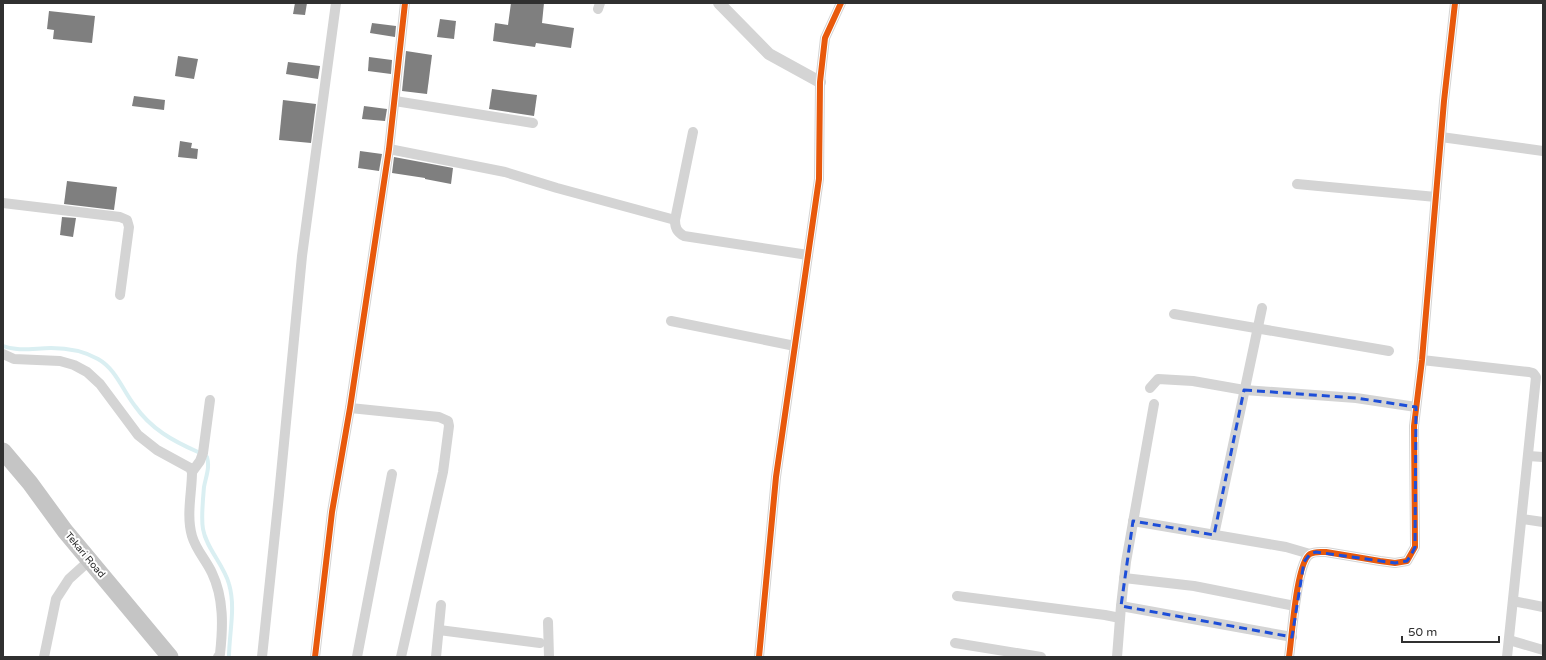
<svg xmlns="http://www.w3.org/2000/svg" width="1546" height="660" font-family="'Varela Round',sans-serif">
  <style>
    .lines { fill: none; stroke-linecap: round; stroke-linejoin: round }
    .stream { stroke: #daeff2; stroke-width: 4 }
    .building { fill: #7f7f7f }
    .minor { stroke: #d4d4d4; stroke-width: 10 }
    .tertiary { stroke: #d4d4d4; stroke-width: 12 }
    .trunk { stroke: #c5c5c5; stroke-width: 17 }
    .cycleway-casing { stroke: #fff; stroke-width: 8 }
    .cycleway { stroke: #e8590c; stroke-width: 6 }
    .marked { fill: none; stroke: #1d4ed8; stroke-width: 3; stroke-dasharray: 8 5; stroke-linejoin: round }
    .labels { text-anchor: middle; dominant-baseline: central; stroke-width: 4; stroke-linejoin: round; paint-order: stroke }
    .street-label { font-size: 10px; fill: #303030; stroke: #fff }
  </style>
  <rect width="100%" height="100%" fill="#fff"/>
  <g class="lines">
    <g class="stream">
      <path d="M 3,346 C 18,352 35,348 51,348 C 68,348 84,351 98,359 C 116,369 123,391 135,406 C 151,429 173,441 198,452"/>
      <path d="M 207,457 C 210,468 206,476 204,487 C 203,498 201,518 203,529 C 206,548 224,565 229,584 C 236,608 229,633 229,657"/>
    </g>
  </g>
  <g class="building">
    <polygon points="295,3 307,3 305,15 293,14"/>
    <polygon points="511,3 544,3 542,23 574,28 571,48 536,43 535,47 493,41 495,23 508,25"/>
    <polygon points="49,11 95,16 92,43 53,39 54,30 47,29"/>
    <polygon points="440,19 456,21 454,39 437,37"/>
    <polygon points="372,23 396,26 395,37 370,33"/>
    <polygon points="406,51 432,55 427,94 402,91"/>
    <polygon points="178,56 198,59 194,79 175,76"/>
    <polygon points="369,57 392,60 391,74 368,71"/>
    <polygon points="288,62 320,66 318,79 286,74"/>
    <polygon points="492,89 537,95 534,116 489,109"/>
    <polygon points="134,96 165,100 164,110 132,106"/>
    <polygon points="283,100 316,104 311,143 279,140"/>
    <polygon points="364,106 387,109 385,121 362,119"/>
    <polygon points="180,141 192,143 191,148 198,149 197,159 178,157"/>
    <polygon points="360,151 382,154 379,171 358,168"/>
    <polygon points="394,157 453,168 451,184 425,179 425,178 392,173"/>
    <polygon points="67,181 117,187 114,210 64,204"/>
    <polygon points="62,217 76,218 73,237 60,235"/>
  </g>
  <g class="lines">
    <g class="minor">
      <polyline points="598,9 600,3"/>
      <polyline points="395,101 533,123"/>
      <path d="M 693,132 L 675,220 C 675,228 677,232 684,236 L 808,255"/>
      <polyline points="1441,137 1543,151"/>
      <polyline points="389,149 505,172 557,188 675,220"/>
      <polyline points="1297,184 1436,197"/>
      <polyline points="3,203 120,217 127,220 129,227 120,295"/>
      <polyline points="1174,314 1389,351"/>
      <polyline points="671,321 795,346"/>
      <path d="M 3,354 L 14,359 L 60,361 L 74,365 L 87,372 L 100,384 L 138,435 L 157,450 L 190,468 L 192,472 C 192,492 186,515 192,536 C 196,550 206,560 212,573 C 224,598 223,627 220,654 L 218,657"/>
      <polyline points="1422,360 1529,372 1533,373 1536,377 1507,657"/>
      <polyline points="1150,388 1158,379 1193,381 1244,390 1356,398 1416,407"/>
      <polyline points="350,408 439,417 448,421 449,426 443,472 401,657"/>
      <polyline points="1528,456 1543,457"/>
      <polyline points="192,472 200,461 203,453 210,400"/>
      <polyline points="1522,519 1543,522"/>
      <polyline points="1133,521 1286,547 1310,554"/>
      <polyline points="1214,535 1262,308"/>
      <polyline points="1124,578 1194,586 1295,606"/>
      <polyline points="957,596 1105,615 1120,618"/>
      <polyline points="1513,601 1543,607"/>
      <polyline points="1121,606 1292,637"/>
      <polyline points="548,622 549,657"/>
      <polyline points="439,630 540,643"/>
      <polyline points="1509,640 1543,650"/>
      <polyline points="955,643 1041,657"/>
      <polyline points="44,657 56,599 69,579 90,560"/>
      <polyline points="262,657 279,495 302,256 336,3"/>
      <polyline points="315,657 332,512 350,408 389,149 405,3"/>
      <polyline points="357,657 392,474"/>
      <polyline points="436,657 441,605"/>
      <polyline points="759,657 776,477 819,179 820,82 825,38 841,3"/>
      <polyline points="1117,657 1121,606 1126,562 1154,404"/>
      <path d="M 1289,657 C 1292,638 1296,563 1310,554 C 1315,551 1321,552 1326,552 L 1380,561 L 1395,563 L 1407,561 L 1415,547 L 1414,426 L 1422,360 L 1444,101 L 1455,3"/>
    </g>
    <polyline class="tertiary" points="719,3 769,54 820,82"/>
    <polyline class="trunk" points="3,451 30,483 65,531 170,657"/>
    <defs>
      <g id="cycleway">
        <polyline points="315,657 332,512 350,408 389,149 405,3"/>
        <polyline points="759,657 776,477 819,179 820,82 825,38 841,3"/>
        <path d="M 1289,657 C 1292,638 1296,563 1310,554 C 1315,551 1321,552 1326,552 L 1380,561 L 1395,563 L 1407,561 L 1415,547 L 1414,426 L 1422,360 L 1444,101 L 1455,3"/>
      </g>
    </defs>
    <use href="#cycleway" class="cycleway-casing"/>
    <use href="#cycleway" class="cycleway"/>
  </g>
  <path class="marked" d="M 1244,390 L 1356,398 L 1416,407 L 1415,547 L 1411,555 L 1407,561 L 1395,563 L 1316,552 L 1310,554 L 1304,562 L 1292,637 L 1121,606 L 1133,521 L 1214,535 Z"/>
  <g class="labels">
    <g class="street-label">
      <text transform="translate(85 555) rotate(50)">Tekari Road</text>
    </g>
  </g>
  <rect width="1546" height="660" fill="none" stroke="#303030" stroke-width="8"/>
  <path d="M1402 636v6h97v-6" fill="none" stroke="#303030" stroke-width="2"/>
  <text x="1408" y="636" font-size="12" fill="#303030" stroke="#ffffff" stroke-width="3" paint-order="stroke">50 m</text>
</svg>
